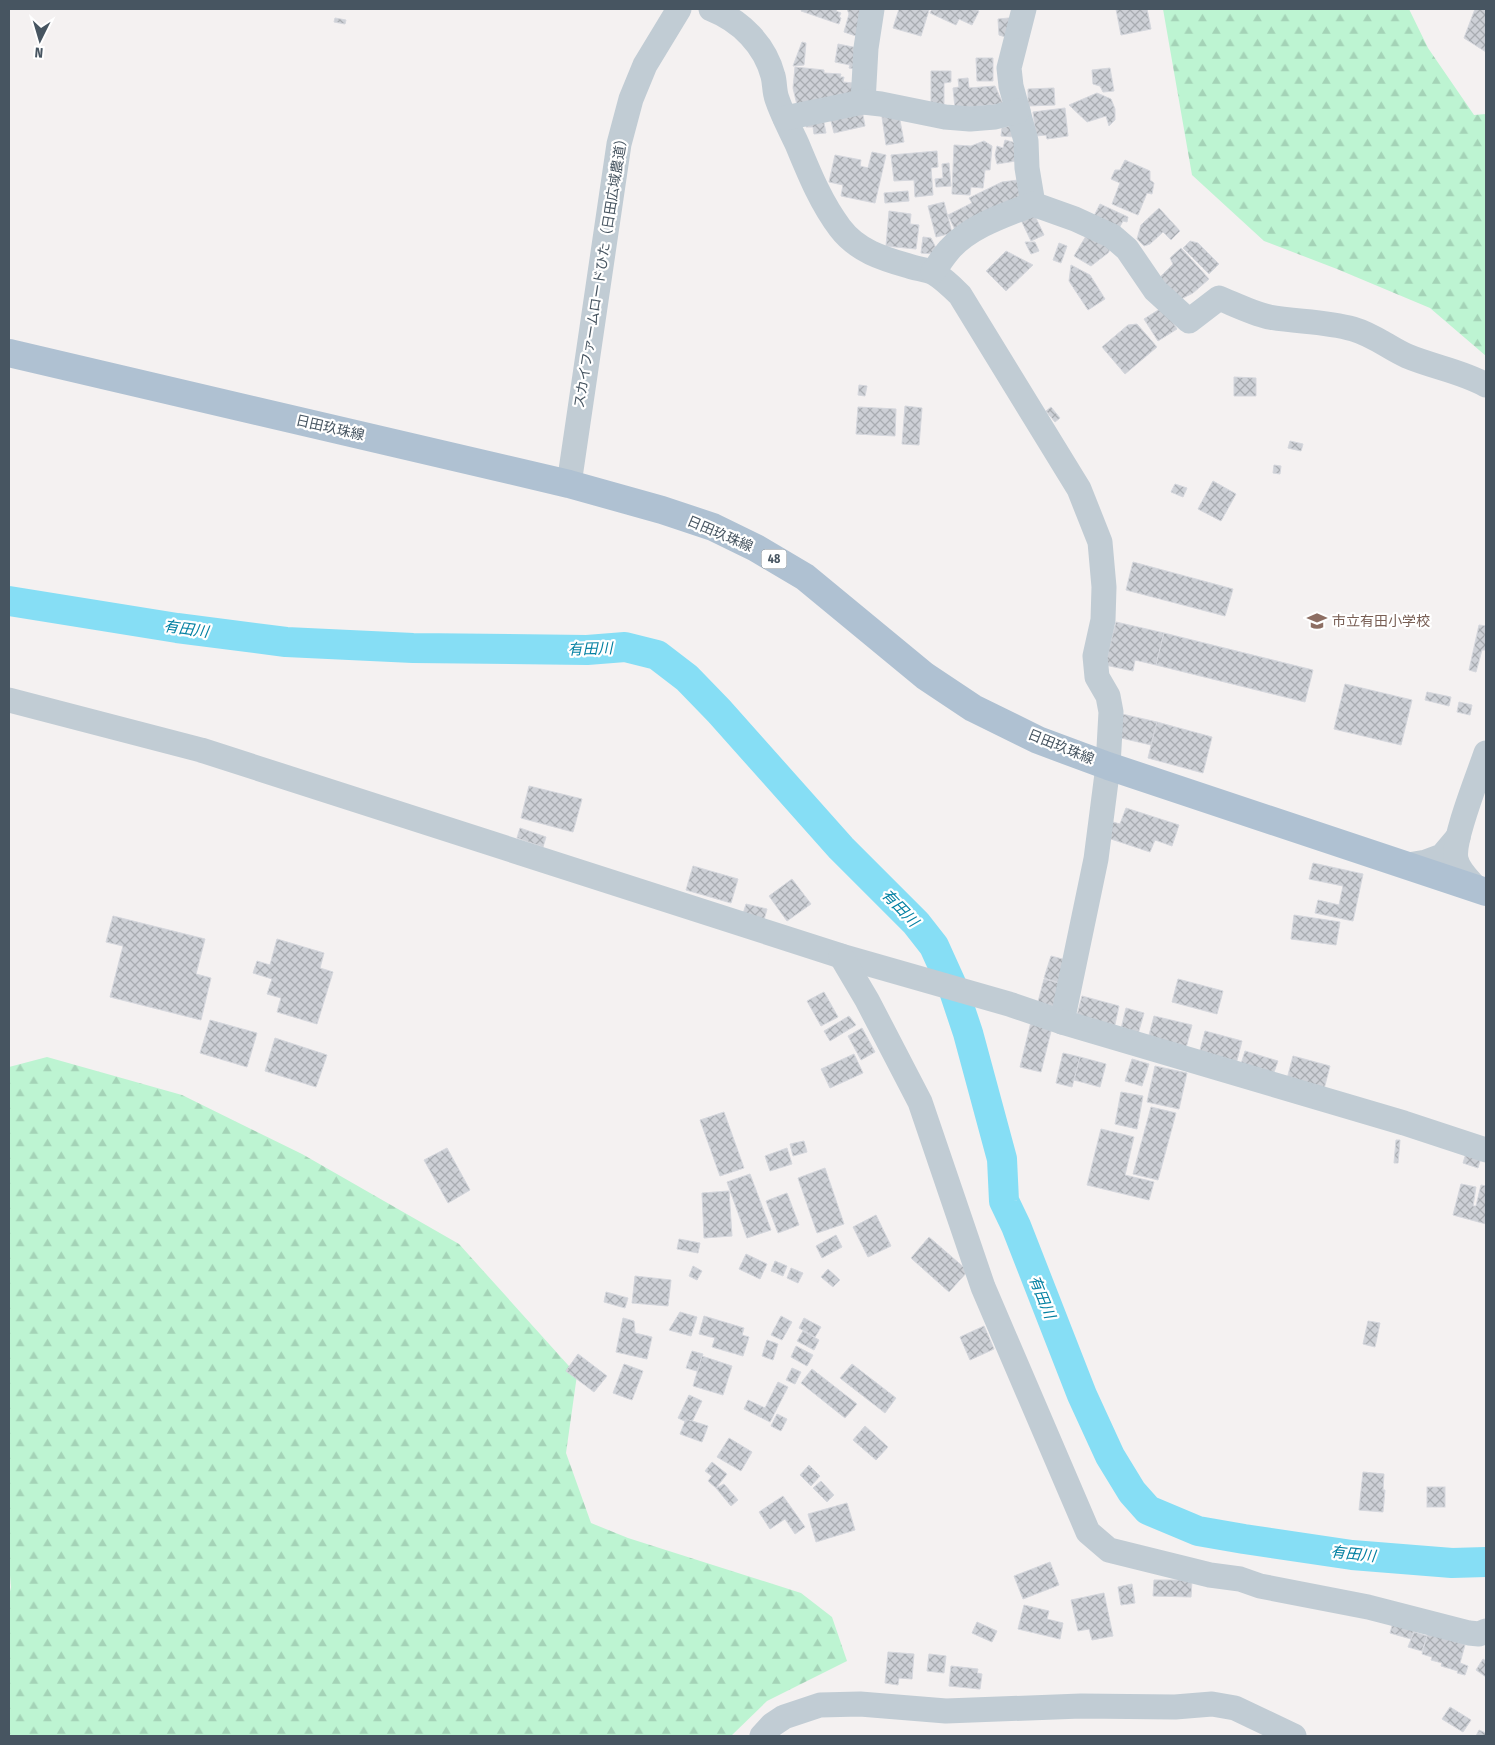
<svg xmlns="http://www.w3.org/2000/svg" width="1495" height="1745" font-family="'Fira Sans Condensed','Noto Sans JP',sans-serif">
  <style>
    .forest { fill: url(#forest-firs) }
    .lines { fill: none; stroke-linecap: round; stroke-linejoin: round }
    .river { stroke: #86def5; stroke-width: 30 }
    .building { fill: url(#building-cross-hatch); stroke: #d5d7dd }
    .minor { stroke: #c1ccd4; stroke-width: 25 }
    .major { stroke: #afc1d2; stroke-width: 28 }
    .labels { text-anchor: middle; dominant-baseline: central; stroke-width: 4.5; stroke-linejoin: round; paint-order: stroke }
    .shield { fill: #fff; stroke: #7e8890; stroke-width: 1 }
    .shield-label { font-size: 12px; font-weight: bold; fill: #475561 }
    .street-label { font-size: 14px; fill: #475561; stroke: #fff }
    .education-label { font-size: 14px; fill: #785e54; stroke: #fff; text-anchor: start }
    .water-label { font-size: 15px; font-style: italic; fill: #0380a2; stroke: #fff }
  </style>
  <defs>
    <pattern id="forest-firs" width="22" height="20" patternUnits="userSpaceOnUse" patternTransform="scale(1.25)"><rect width="22" height="20" fill="#bdf4d2"/><path d="M5 1l3.5 6h-7zM16 11l3.5 6h-7z" fill="#a4d3b7"/></pattern>
    <pattern id="building-cross-hatch" width="8" height="8" patternUnits="userSpaceOnUse" patternTransform="scale(1.25)"><rect width="8" height="8" fill="#cdd0d6"/><path d="M0 0l8 8M0 8l8-8" fill="none" stroke="#a8acb1"/></pattern>
  </defs>
  <rect width="100%" height="100%" fill="#f4f1f1"/>
  <g class="forest">
    <polygon points="1163,9 1409,9 1428,48 1474,115 1486,114 1486,356 1430,308 1337,269 1264,241 1192,175"/>
    <polygon points="47,1057 182,1095 302,1154 459,1244 577,1375 566,1453 591,1523 628,1538 801,1593 832,1617 847,1661 767,1701 731,1736 9,1736 9,1596 11,1587 9,1564 9,1067"/>
  </g>
  <g class="lines">
    <polyline class="river" points="9,601 177,628 286,642 413,648 587,650 625,647 657,655 687,678 719,711 841,848 916,923 934,946 953,988 968,1033 1002,1159 1004,1201 1016,1226 1082,1395 1110,1456 1132,1492 1148,1510 1198,1531 1244,1539 1352,1555 1452,1563 1486,1562"/>
  </g>
  <g class="building">
    <polygon points="802,9 837,9 836,11 841,13 839,17 841,18 839,24 801,11"/>
    <polygon points="847,9 864,9 856,36 844,32 849,14"/>
    <polygon points="899,9 929,10 921,36 893,28"/>
    <polygon points="932,9 974,9 979,11 972,25 959,19 956,25 930,13"/>
    <polygon points="1116,9 1147,9 1151,29 1121,35"/>
    <polygon points="1475,9 1486,9 1486,52 1464,38"/>
    <polygon points="335,18 346,20 345,24 334,22"/>
    <polygon points="1009,18 1009,38 999,35 998,19"/>
    <polygon points="802,42 806,43 804,65 793,66"/>
    <polygon points="838,44 863,49 860,70 849,68 850,65 835,62"/>
    <polygon points="976,58 993,58 993,81 977,81"/>
    <polygon points="795,67 824,70 824,73 841,74 840,77 844,77 843,82 853,83 852,97 797,105 793,88"/>
    <polygon points="1110,68 1114,91 1103,92 1100,86 1093,84 1092,70"/>
    <polygon points="931,71 951,71 951,82 944,83 944,106 931,106"/>
    <polygon points="968,78 969,88 995,86 1003,104 955,108 953,88 959,87 958,79"/>
    <polygon points="1054,88 1055,105 1028,106 1028,89"/>
    <polygon points="1097,93 1111,99 1115,109 1115,120 1109,126 1106,116 1087,122 1069,105"/>
    <polygon points="1065,108 1068,136 1047,139 1046,135 1036,136 1033,112"/>
    <polygon points="862,110 865,126 834,133 830,117"/>
    <polygon points="899,115 904,142 886,145 882,117"/>
    <polygon points="823,118 826,133 814,134 813,127 806,127 807,122"/>
    <polygon points="1016,124 1015,137 1001,136 1002,128"/>
    <polygon points="1005,140 1020,144 1022,160 997,164 995,155 997,146 1003,148"/>
    <polygon points="984,141 992,146 990,170 985,170 983,188 971,187 970,195 952,194 954,145 971,146"/>
    <polygon points="937,151 938,167 931,168 933,195 915,197 914,180 894,181 891,155"/>
    <polygon points="872,152 886,155 875,203 841,196 843,185 829,182 835,155 861,160 860,166 868,168"/>
    <polygon points="1125,160 1150,171 1150,180 1154,183 1152,194 1147,193 1138,215 1112,204 1120,183 1111,179 1115,170 1120,170"/>
    <polygon points="949,163 951,186 936,187 935,179 943,178 942,164"/>
    <polygon points="1018,180 1027,201 956,232 948,215 972,203 969,198 1002,182"/>
    <polygon points="908,191 909,201 885,203 884,193"/>
    <polygon points="944,202 952,233 936,237 928,206"/>
    <polygon points="1100,204 1128,217 1127,222 1123,221 1118,230 1093,218"/>
    <polygon points="1159,208 1180,231 1171,240 1163,232 1150,244 1144,246 1137,239 1141,225"/>
    <polygon points="889,211 911,214 910,224 919,225 916,249 886,246"/>
    <polygon points="1034,214 1044,235 1031,241 1021,220"/>
    <polygon points="1089,231 1113,245 1108,253 1091,266 1074,256"/>
    <polygon points="923,237 931,238 936,248 934,254 921,253"/>
    <polygon points="1190,241 1198,243 1219,264 1209,274 1183,248"/>
    <polygon points="1025,242 1035,242 1039,251 1031,254"/>
    <polygon points="1059,243 1067,246 1061,263 1053,260"/>
    <polygon points="1181,248 1209,279 1193,293 1179,300 1158,279 1173,264 1170,258"/>
    <polygon points="1006,251 1033,265 1006,291 986,271"/>
    <polygon points="1071,265 1090,275 1105,299 1088,310 1069,281"/>
    <polygon points="1163,307 1177,329 1158,341 1144,319"/>
    <polygon points="1137,324 1157,347 1125,374 1102,347 1128,325"/>
    <polygon points="1234,377 1256,378 1256,396 1234,396"/>
    <polygon points="859,385 867,386 865,396 858,395"/>
    <polygon points="905,406 922,408 919,445 902,444"/>
    <polygon points="858,407 896,409 895,436 856,434"/>
    <polygon points="1051,407 1060,418 1055,422 1046,411"/>
    <polygon points="1290,441 1303,444 1301,451 1288,448"/>
    <polygon points="1274,465 1281,466 1280,474 1273,473"/>
    <polygon points="1213,481 1236,494 1221,521 1198,509"/>
    <polygon points="1175,484 1187,488 1183,497 1171,492"/>
    <polygon points="1133,562 1233,589 1225,616 1126,590"/>
    <polygon points="1116,622 1164,633 1156,665 1135,660 1133,671 1105,665"/>
    <polygon points="1479,625 1486,626 1485,637 1486,637 1486,644 1485,650 1482,650 1476,672 1469,670"/>
    <polygon points="1164,633 1313,670 1305,702 1156,665"/>
    <polygon points="1345,684 1412,700 1401,745 1334,729"/>
    <polygon points="1427,692 1451,697 1449,706 1425,700"/>
    <polygon points="1459,702 1472,705 1470,715 1457,712"/>
    <polygon points="1122,714 1157,722 1151,745 1117,737"/>
    <polygon points="1157,722 1212,737 1203,773 1148,758"/>
    <polygon points="529,786 582,799 573,832 521,818"/>
    <polygon points="1126,808 1179,825 1172,846 1155,840 1150,852 1108,838 1113,822 1120,824"/>
    <polygon points="520,828 546,837 543,847 517,838"/>
    <polygon points="1313,863 1363,874 1353,921 1315,913 1318,900 1339,905 1343,886 1309,879"/>
    <polygon points="693,866 738,879 731,903 686,890"/>
    <polygon points="792,879 811,904 787,921 769,896"/>
    <polygon points="746,904 767,909 764,920 743,914"/>
    <polygon points="1294,915 1340,922 1336,945 1291,939"/>
    <polygon points="113,916 205,939 196,974 211,978 201,1020 110,997 123,946 106,942"/>
    <polygon points="277,939 324,953 320,968 333,972 317,1024 277,1012 281,998 267,994 272,979 253,973 257,961 270,965"/>
    <polygon points="1051,956 1070,961 1064,984 1044,978"/>
    <polygon points="1044,979 1063,984 1057,1007 1038,1002"/>
    <polygon points="1178,979 1223,991 1217,1014 1172,1002"/>
    <polygon points="824,992 838,1017 821,1026 807,1001"/>
    <polygon points="1082,996 1119,1006 1114,1029 1076,1019"/>
    <polygon points="1126,1008 1144,1013 1138,1034 1121,1029"/>
    <polygon points="849,1016 856,1025 830,1041 824,1031"/>
    <polygon points="1154,1016 1192,1025 1186,1048 1148,1039"/>
    <polygon points="210,1020 257,1033 247,1067 200,1053"/>
    <polygon points="1031,1022 1052,1027 1041,1072 1020,1067"/>
    <polygon points="862,1028 875,1052 861,1060 848,1036"/>
    <polygon points="1205,1031 1242,1041 1236,1064 1199,1054"/>
    <polygon points="275,1038 327,1055 316,1087 265,1071"/>
    <polygon points="1245,1051 1278,1061 1273,1075 1241,1064"/>
    <polygon points="1063,1053 1080,1057 1072,1087 1056,1083"/>
    <polygon points="854,1054 863,1073 830,1088 821,1069"/>
    <polygon points="1293,1056 1330,1066 1324,1089 1287,1079"/>
    <polygon points="1080,1057 1106,1064 1100,1087 1074,1080"/>
    <polygon points="1132,1059 1149,1064 1142,1086 1125,1081"/>
    <polygon points="1155,1066 1187,1073 1179,1109 1147,1102"/>
    <polygon points="1121,1092 1143,1096 1137,1129 1115,1124"/>
    <polygon points="1151,1107 1176,1113 1158,1180 1133,1174"/>
    <polygon points="724,1112 744,1168 720,1176 700,1120"/>
    <polygon points="1101,1129 1134,1137 1125,1175 1154,1182 1149,1200 1087,1185"/>
    <polygon points="1396,1140 1400,1140 1398,1163 1394,1163"/>
    <polygon points="804,1141 807,1152 793,1156 790,1144"/>
    <polygon points="447,1148 470,1190 448,1203 424,1160"/>
    <polygon points="787,1148 792,1164 770,1171 765,1156"/>
    <polygon points="1467,1150 1482,1154 1478,1168 1463,1163"/>
    <polygon points="825,1168 844,1224 817,1233 798,1178"/>
    <polygon points="750,1174 771,1230 747,1238 727,1182"/>
    <polygon points="1461,1184 1476,1187 1473,1206 1476,1206 1481,1185 1486,1186 1486,1224 1453,1215"/>
    <polygon points="729,1191 732,1236 704,1238 702,1193"/>
    <polygon points="787,1193 799,1225 778,1233 766,1201"/>
    <polygon points="876,1215 891,1246 868,1257 853,1227"/>
    <polygon points="836,1235 842,1247 822,1258 816,1246"/>
    <polygon points="929,1237 968,1271 949,1292 911,1258"/>
    <polygon points="679,1239 700,1243 698,1253 677,1249"/>
    <polygon points="746,1254 767,1264 760,1279 739,1269"/>
    <polygon points="775,1261 787,1266 783,1276 771,1271"/>
    <polygon points="693,1266 702,1271 697,1280 689,1276"/>
    <polygon points="791,1268 803,1273 798,1283 787,1278"/>
    <polygon points="828,1269 840,1280 833,1287 821,1277"/>
    <polygon points="635,1276 671,1280 668,1306 632,1303"/>
    <polygon points="606,1292 628,1298 625,1308 604,1302"/>
    <polygon points="680,1312 697,1317 691,1336 669,1330"/>
    <polygon points="704,1316 744,1328 742,1335 749,1337 743,1356 712,1347 715,1338 699,1334"/>
    <polygon points="781,1316 792,1322 782,1340 771,1335"/>
    <polygon points="623,1318 634,1321 635,1333 652,1337 647,1359 616,1352"/>
    <polygon points="804,1318 821,1327 815,1337 799,1328"/>
    <polygon points="1368,1321 1380,1323 1375,1347 1363,1344"/>
    <polygon points="984,1326 994,1349 970,1360 960,1337"/>
    <polygon points="803,1331 819,1340 814,1350 797,1341"/>
    <polygon points="767,1340 778,1344 773,1360 762,1356"/>
    <polygon points="796,1346 813,1355 807,1366 791,1357"/>
    <polygon points="692,1351 703,1354 697,1371 686,1368"/>
    <polygon points="578,1354 607,1376 594,1392 566,1371"/>
    <polygon points="702,1356 732,1366 723,1395 693,1386"/>
    <polygon points="624,1364 643,1371 632,1400 613,1393"/>
    <polygon points="852,1364 896,1398 885,1413 840,1378"/>
    <polygon points="792,1368 801,1372 795,1384 786,1380"/>
    <polygon points="812,1369 857,1404 845,1418 801,1383"/>
    <polygon points="778,1382 788,1387 770,1422 744,1409 748,1400 765,1408"/>
    <polygon points="689,1395 702,1401 691,1424 678,1418"/>
    <polygon points="777,1414 787,1419 781,1431 771,1426"/>
    <polygon points="686,1419 708,1426 702,1442 680,1434"/>
    <polygon points="865,1426 888,1447 876,1460 853,1440"/>
    <polygon points="729,1438 752,1452 741,1471 717,1457"/>
    <polygon points="712,1462 727,1474 716,1488 708,1481 712,1476 705,1471"/>
    <polygon points="809,1465 820,1476 811,1486 800,1475"/>
    <polygon points="1363,1472 1384,1474 1383,1490 1385,1490 1383,1512 1359,1510"/>
    <polygon points="821,1481 834,1495 827,1502 813,1488"/>
    <polygon points="724,1484 738,1500 731,1506 716,1488"/>
    <rect x="1427" y="1487" width="18" height="20"/>
    <polygon points="783,1496 805,1527 795,1534 785,1519 770,1529 759,1512"/>
    <polygon points="847,1503 855,1530 816,1542 808,1514"/>
    <polygon points="1050,1562 1059,1585 1023,1599 1014,1576"/>
    <polygon points="1154,1580 1192,1580 1191,1597 1153,1596"/>
    <polygon points="1132,1584 1135,1603 1121,1605 1118,1587"/>
    <polygon points="1104,1593 1113,1636 1092,1640 1089,1629 1078,1631 1071,1600"/>
    <polygon points="1024,1605 1049,1611 1047,1619 1063,1623 1060,1639 1018,1629"/>
    <polygon points="1394,1619 1415,1626 1411,1639 1390,1633"/>
    <polygon points="977,1622 997,1631 992,1642 972,1633"/>
    <polygon points="1429,1629 1465,1645 1460,1663 1468,1666 1465,1675 1457,1673 1458,1671 1441,1666 1442,1663 1431,1660 1432,1657 1422,1654"/>
    <polygon points="1414,1632 1427,1636 1422,1651 1408,1647"/>
    <polygon points="888,1652 914,1654 912,1679 899,1678 898,1685 885,1683"/>
    <polygon points="929,1654 946,1656 944,1673 927,1671"/>
    <polygon points="1483,1659 1486,1661 1486,1677 1476,1670"/>
    <polygon points="951,1666 978,1669 977,1673 982,1674 980,1689 949,1686"/>
    <polygon points="1450,1707 1471,1720 1463,1732 1442,1719"/>
    <polygon points="1479,1730 1486,1733 1486,1736 1476,1736"/>
  </g>
  <g class="lines">
    <g class="minor">
      <path d="M 711,9 C 741,21 765,45 773,76 C 775,83 774,91 777,99 C 782,114 790,129 797,144 C 809,173 821,203 840,228 C 858,252 885,259 912,267 C 919,269 928,270 934,273 C 944,279 952,287 960,295 L 1079,489 L 1100,542 L 1104,587 L 1103,620 L 1095,656 L 1097,677 L 1108,696 L 1111,712 L 1108,766 L 1096,859 L 1062,1022"/>
      <polyline points="1024,9 1009,68 1011,86 1026,141 1027,168 1033,204"/>
      <polyline points="863,102 866,48 872,9"/>
      <polyline points="785,118 863,102 881,104 945,117 970,119 995,117 1018,111"/>
      <path d="M 933,272 C 938,265 943,257 949,250 C 970,226 1005,215 1033,204 L 1075,219 L 1112,236 L 1127,249 L 1155,290 L 1189,321 L 1219,298 C 1236,305 1252,313 1269,317 C 1297,322 1325,321 1353,329 C 1374,335 1389,348 1407,356 C 1433,367 1461,371 1486,385"/>
      <polyline points="569,484 619,144 631,99 645,65 679,9"/>
      <polyline points="9,700 201,750 841,956 1009,1004 1062,1022 1404,1123 1486,1150"/>
      <polyline points="1408,865 1426,862 1442,856 1458,837"/>
      <path d="M 1476,888 C 1469,880 1458,870 1456,859 C 1452,840 1479,774 1486,753"/>
      <polyline points="841,956 867,1000 920,1102 983,1287 1088,1532 1109,1550 1210,1575 1240,1579 1260,1586 1368,1607 1469,1633 1479,1634 1486,1631"/>
      <polyline points="762,1736 772,1725 784,1717 820,1705 860,1704 946,1711 1081,1706 1175,1707 1212,1704 1235,1708 1294,1736"/>
    </g>
    <polyline class="major" points="9,353 569,484 662,510 713,527 756,548 805,577 925,676 973,708 1038,740 1108,766 1486,892"/>
  </g>
  <defs>
    <symbol id="school-bare" viewBox="-9 -9 18 18"><path d="M0-5L7-2L0 1L-7-2ZM-4 1L0 2.5L4 1V4Q0 6-4 4Z" fill="#8d6e63" stroke="#fff" stroke-width="2.5" paint-order="stroke"/></symbol>
  </defs>
  <g fill-rule="evenodd">
    <use href="#school-bare" x="1303" y="607" width="28" height="28"/>
  </g>
  <g class="labels">
    <rect class="shield" x="761.5" y="549.5" width="25" height="19" rx="4"/>
    <g class="shield-label">
      <text x="774" y="559">48</text>
    </g>
    <g class="street-label">
      <text transform="translate(601 270) rotate(-81)">スカイファームロードひた（日田広域農道）</text>
      <text transform="translate(330 428) rotate(13)">日田玖珠線</text>
      <text transform="translate(720 534) rotate(23)">日田玖珠線</text>
      <text transform="translate(1061 747) rotate(22)">日田玖珠線</text>
    </g>
    <g class="education-label">
      <text x="1332" y="621">市立有田小学校</text>
    </g>
    <g class="water-label">
      <text transform="translate(186 629) rotate(8)">有田川</text>
      <text transform="translate(590 649) rotate(-2)">有田川</text>
      <text transform="translate(900 908) rotate(46)">有田川</text>
      <text transform="translate(1042 1297) rotate(68)">有田川</text>
      <text transform="translate(1353 1554) rotate(6)">有田川</text>
    </g>
  </g>
  <rect width="1495" height="1745" fill="none" stroke="#475561" stroke-width="20"/>
  <g transform="translate(40 40) rotate(185)" stroke="#ffffff" stroke-width="4" paint-order="stroke">
  <path d="M0-4L9 19L0 12L-9 19Z" fill="#475561"/>
  <text y="-8" font-size="14" font-weight="bold" text-anchor="middle" fill="#475561">N</text>
  </g>
</svg>
